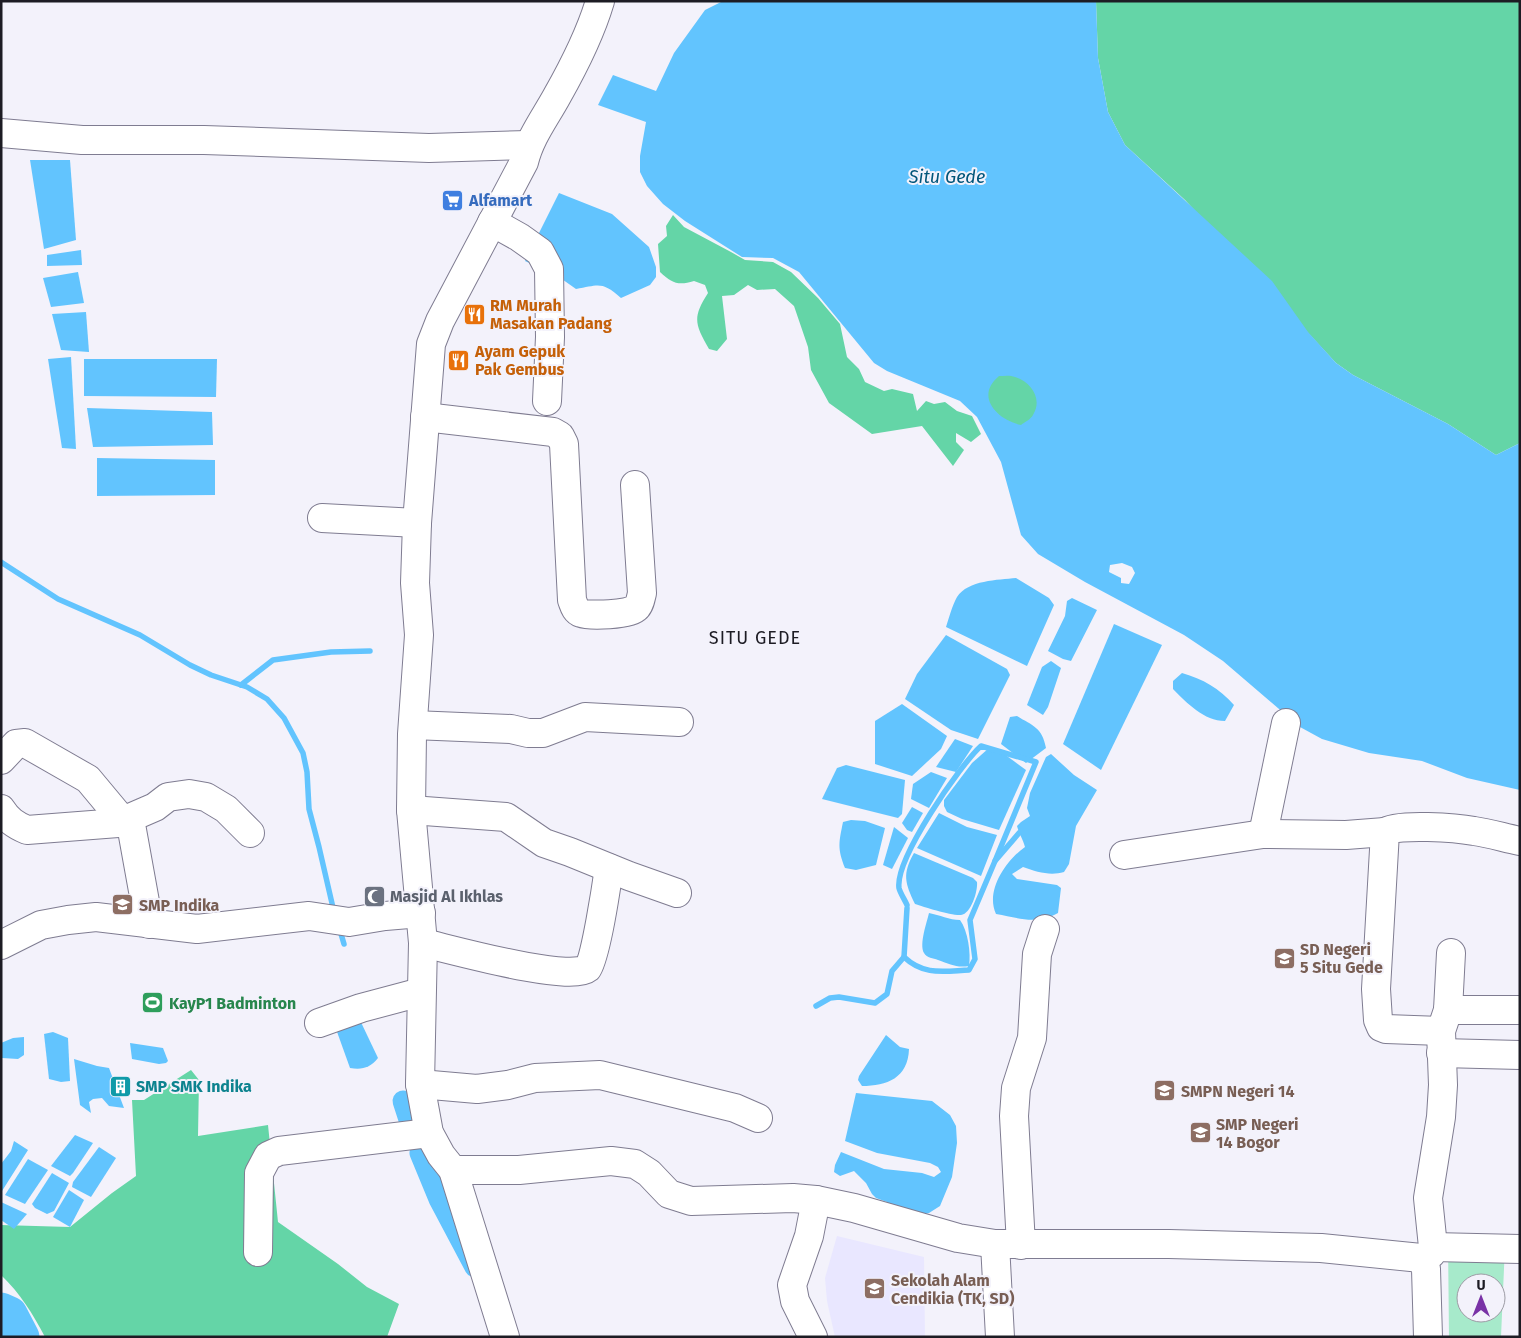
<svg xmlns="http://www.w3.org/2000/svg" width="1521" height="1338" font-family="'Fira Sans',sans-serif">
  <style>
    .built { fill: #e9e7ff }
    .green { fill: #a7eacb; fill-rule: evenodd }
    .forest { fill: #64d5a7 }
    .water { fill: #62c4fe; fill-rule: evenodd }
    .lines { fill: none; stroke-linecap: round; stroke-linejoin: round }
    .stream { stroke: #62c4fe; stroke-width: 5.5 }
    .canal { stroke: #62c4fe; stroke-width: 21 }
    .river { stroke: #62c4fe; stroke-width: 35 }
    .minor-casing { stroke: #7f7c91; stroke-width: 30 }
    .minor { stroke: #fff; stroke-width: 28 }
    .labels { text-anchor: middle; dominant-baseline: central; stroke-width: 4; stroke-linejoin: round; paint-order: stroke }
    .shop-label { font-size: 16px; font-weight: bold; fill: #366cbe; stroke: #f3f2fb; text-anchor: start }
    .food-label { font-size: 16px; font-weight: bold; fill: #c56008; stroke: #f3f2fb; text-anchor: start }
    .worship-label { font-size: 16px; font-weight: bold; fill: #5b616d; stroke: #f3f2fb; text-anchor: start }
    .education-label { font-size: 16px; font-weight: bold; fill: #785e54; stroke: #f3f2fb; text-anchor: start }
    .leisure-label { font-size: 16px; font-weight: bold; fill: #27864d; stroke: #f3f2fb; text-anchor: start }
    .culture-label { font-size: 16px; font-weight: bold; fill: #0d838f; stroke: #f3f2fb; text-anchor: start }
    .water-label { font-size: 18px; font-style: italic; fill: #01557a; stroke: #f3f2fb }
    .neighbourhood-label { font-size: 18px; letter-spacing: 1px; fill: #1d1c24; stroke: #f3f2fb }
  </style>
  <rect width="100%" height="100%" fill="#f3f2fb"/>
  <polygon class="built" points="837,1236 924,1257 925,1337 835,1337 827,1301 825,1278"/>
  <path class="green" d="M 1448,1241 L 1505,1246 L 1501,1337 L 1449,1337 ZM 1466,1283 L 1496,1283 L 1496,1313 L 1466,1313 Z"/>
  <g class="forest">
    <polygon points="1096,1 1520,1 1520,443 1496,455 1448,424 1353,375 1336,363 1185,200 1125,145 1108,112 1098,58"/>
    <path d="M 673,215 L 684,227 L 731,252 L 745,260 L 773,262 L 791,272 L 818,298 L 840,324 L 847,357 L 859,369 L 865,382 L 884,391 L 892,389 L 913,394 L 917,411 L 926,401 L 934,404 L 945,402 L 957,411 L 972,416 L 981,434 L 971,442 L 956,433 L 956,442 L 964,450 L 953,466 L 922,426 L 872,434 L 829,403 L 811,370 L 808,347 L 794,306 L 775,289 L 757,290 L 748,285 L 734,295 L 722,296 L 727,339 L 717,351 L 709,349 C 695,324 692,318 708,293 L 705,285 L 694,281 C 678,286 672,283 660,272 L 658,244 L 667,236 L 666,226 Z"/>
    <polygon points="1039,366 1036,454 982,398 995,371"/>
    <path d="M 191,1070 L 199,1080 L 198,1136 L 268,1125 L 278,1222 L 338,1264 L 367,1287 L 399,1304 L 387,1337 L 45,1337 C 33,1314 20,1293 1,1275 L 1,1225 L 70,1227 L 112,1193 L 136,1176 L 132,1100 L 144,1100 Z"/>
  </g>
  <g class="water">
    <path d="M 723,1 L 1096,1 L 1098,58 L 1108,112 L 1125,145 L 1272,281 L 1308,332 L 1336,363 L 1353,375 L 1448,424 L 1496,455 L 1520,443 L 1520,790 L 1467,778 L 1422,761 L 1369,753 L 1322,739 L 1300,727 L 1223,661 L 1184,635 L 1085,582 L 1038,554 L 1021,535 L 1001,462 L 977,417 L 960,401 L 887,371 L 874,363 L 799,272 L 773,258 L 742,257 L 685,221 L 663,204 L 647,186 L 640,172 L 640,156 L 646,122 L 598,105 L 613,75 L 656,91 L 674,53 L 705,10 ZM 999,376 C 1004,376 1010,375 1015,377 C 1031,382 1043,399 1033,415 C 1031,419 1025,422 1021,425 C 998,420 974,397 999,376 ZM 1122,563 L 1132,567 L 1135,573 L 1129,584 L 1121,583 L 1121,578 L 1109,572 L 1110,565 Z"/>
    <polygon points="30,160 70,160 76,240 44,249"/>
    <path d="M 559,193 L 612,214 L 649,247 L 656,267 L 656,277 L 650,285 L 621,298 C 602,281 599,285 576,289 L 559,277 L 525,261 Z"/>
    <polygon points="81,250 82,265 47,266 47,255"/>
    <polygon points="78,272 84,303 51,307 43,278"/>
    <polygon points="86,312 89,352 61,350 52,314"/>
    <polygon points="71,357 76,449 62,448 48,359"/>
    <polygon points="84,359 217,359 216,397 84,396"/>
    <polygon points="87,408 212,412 213,445 93,447"/>
    <polygon points="97,458 215,460 215,495 97,496"/>
    <path d="M 1016,578 L 1049,598 L 1054,605 L 1027,666 L 946,627 C 949,618 952,606 957,597 C 968,580 998,580 1016,578 Z"/>
    <polygon points="1072,598 1097,610 1071,661 1063,659 1048,651 1065,616 1067,601"/>
    <polygon points="1114,624 1162,645 1101,770 1063,744"/>
    <polygon points="946,635 1007,669 1010,675 978,739 951,730 905,699 917,674"/>
    <polygon points="1051,661 1061,668 1048,707 1043,715 1027,705 1042,667"/>
    <path d="M 1182,673 C 1203,679 1219,688 1234,705 L 1225,721 C 1204,721 1187,703 1173,689 L 1173,681 Z"/>
    <polygon points="902,704 947,736 941,749 912,776 875,764 875,721"/>
    <path d="M 1017,716 C 1033,726 1042,727 1046,748 L 1026,763 L 1001,744 L 1010,717 Z"/>
    <polygon points="955,739 973,746 956,772 936,767"/>
    <polygon points="989,748 996,748 1026,770 999,830 962,819 947,812 944,806 944,800 972,763"/>
    <path d="M 1051,754 L 1074,775 L 1097,790 L 1076,826 L 1069,864 L 1064,872 C 1050,876 1037,872 1023,867 L 1012,874 L 1017,879 L 1057,885 L 1061,888 L 1058,913 C 1036,925 1019,918 996,914 C 985,891 1006,860 1025,847 C 1023,839 1019,834 1017,826 L 1021,822 L 1030,816 L 1027,808 L 1030,793 L 1046,757 Z"/>
    <polygon points="846,765 905,780 902,814 898,818 822,799 837,768"/>
    <polygon points="931,772 947,778 929,808 911,799 913,784"/>
    <polygon points="912,807 923,813 912,832 907,830 902,823"/>
    <polygon points="939,813 967,827 997,835 981,876 917,848"/>
    <path d="M 851,820 L 865,821 L 885,828 L 876,865 L 856,870 L 845,868 C 837,848 839,842 843,822 Z"/>
    <polygon points="894,827 908,838 892,869 883,865"/>
    <path d="M 914,853 L 973,878 L 977,882 C 978,891 971,914 961,915 C 952,916 924,907 915,904 C 905,883 902,874 914,853 Z"/>
    <path d="M 929,913 C 940,915 949,920 960,920 C 968,931 971,953 969,966 C 956,968 950,964 938,960 C 933,958 927,958 924,953 C 919,944 927,922 929,913 Z"/>
    <path d="M 358,1016 L 378,1058 C 370,1068 362,1070 350,1068 L 336,1029 Z"/>
    <polygon points="53,1032 68,1038 70,1081 61,1082 49,1079 44,1034"/>
    <path d="M 886,1035 L 900,1047 L 909,1049 C 908,1078 887,1086 862,1086 L 858,1080 L 859,1076 Z"/>
    <polygon points="24,1037 24,1055 18,1059 2,1058 1,1043 13,1038"/>
    <polygon points="130,1043 163,1048 168,1061 166,1063 159,1064 132,1059"/>
    <polygon points="74,1059 97,1066 109,1068 124,1108 109,1106 102,1098 93,1099 89,1102 91,1113 80,1105"/>
    <polygon points="856,1093 932,1101 950,1115 956,1126 957,1143 952,1177 940,1206 929,1213 915,1217 889,1209 887,1202 876,1198 872,1194 866,1183 854,1171 840,1176 834,1172 835,1165 841,1152 884,1169 922,1173 934,1177 941,1172 938,1167 930,1163 877,1153 845,1141"/>
    <polygon points="75,1135 93,1143 73,1173 70,1176 51,1166"/>
    <polygon points="14,1141 28,1150 2,1191 1,1164 11,1151"/>
    <polygon points="99,1147 116,1158 91,1197 72,1187 73,1182"/>
    <polygon points="28,1159 48,1170 25,1204 5,1195"/>
    <polygon points="52,1173 69,1183 54,1211 47,1214 35,1208 32,1204"/>
    <polygon points="69,1190 84,1200 70,1227 53,1217"/>
    <polygon points="1,1202 27,1214 14,1229 1,1220"/>
  </g>
  <g class="lines">
    <g class="stream">
      <polyline points="1,562 58,599 140,635 190,665 211,675 247,687 267,699 284,718 303,753 307,772 309,809 319,847 334,912"/>
      <polyline points="241,685 273,660 331,652 370,651"/>
      <path d="M 907,905 C 905,900 900,893 899,888 C 895,859 960,765 981,746 L 1036,762 L 995,861"/>
      <polyline points="339,927 344,944"/>
      <path d="M 904,957 C 924,976 944,971 969,970 L 975,959 L 970,920 L 995,861 L 1019,833"/>
      <polyline points="816,1006 830,998 839,997 875,1003 887,994 892,971 904,957 907,908"/>
    </g>
    <g class="canal">
      <polyline points="403,1101 413,1132"/>
      <polyline points="420,1153 439,1199 475,1267"/>
    </g>
    <polyline class="river" points="1,1310 10,1314 22,1337"/>
    <defs>
      <g id="minor">
        <polyline points="1,133 82,140 204,140 429,148 528,145"/>
        <polyline points="492,222 519,237 540,252 549,269 550,337 547,401"/>
        <path d="M 425,417 L 553,432 L 560,436 L 564,444 L 572,600 C 574,605 575,611 581,613 C 589,616 630,615 636,608 C 640,605 641,597 642,593 L 635,485"/>
        <polyline points="322,518 417,523"/>
        <polyline points="413,725 511,729 528,733 543,733 585,717 679,722"/>
        <polyline points="1,760 16,744 25,743 88,779 123,821"/>
        <path d="M 1,809 C 8,820 15,825 27,830 L 118,823 L 155,807 L 168,797 L 189,794 L 206,797 L 226,809 L 250,833"/>
        <polyline points="411,810 506,817 544,843 570,852 629,876 677,893"/>
        <polyline points="132,830 149,924"/>
        <polyline points="1263,834 1286,723"/>
        <polyline points="1124,855 1263,834 1346,835 1385,832"/>
        <path d="M 423,943 C 450,949 570,983 588,968 C 595,962 607,882 609,868"/>
        <polyline points="1,945 41,925 68,920 96,917 197,929 309,916 349,922 385,916 421,913"/>
        <polyline points="1448,1010 1520,1010"/>
        <polyline points="319,1023 361,1008 421,992"/>
        <path d="M 1441,1031 L 1386,1029 L 1381,1027 L 1378,1020 L 1376,989 L 1385,832 C 1397,823 1458,828 1474,831 C 1489,833 1505,838 1520,841"/>
        <polyline points="1441,1053 1520,1055"/>
        <polyline points="420,1084 477,1089 508,1085 535,1078 600,1075 735,1108 758,1118"/>
        <polyline points="453,1170 519,1170 611,1161 635,1164 649,1173 669,1194 691,1201 793,1198 816,1200 854,1208 958,1238 995,1244 1169,1244 1321,1248 1421,1258 1426,1269 1428,1337"/>
        <polyline points="995,1244 1000,1337"/>
        <polyline points="1021,1245 1014,1116 1016,1088 1032,1038 1037,954 1045,929"/>
        <polyline points="1433,1247 1520,1249"/>
        <polyline points="258,1252 259,1173 268,1156 279,1151 429,1133"/>
        <polyline points="1421,1258 1431,1254 1433,1247 1428,1198 1441,1117 1443,1085 1441,1031 1448,1010 1451,953"/>
        <path d="M 505,1337 L 453,1170 L 441,1155 L 429,1133 L 420,1084 L 423,943 L 411,810 L 412,734 L 419,635 L 415,583 L 417,523 L 431,344 L 440,321 L 524,162 C 530,137 545,118 557,96 C 574,66 590,35 600,1"/>
        <polyline points="813,1337 795,1301 792,1285 809,1236 816,1200"/>
      </g>
    </defs>
    <use href="#minor" class="minor-casing"/>
    <use href="#minor" class="minor"/>
  </g>
  <defs>
    <symbol id="supermarket-square" viewBox="-11 -11 22 22"><rect x="-9" y="-9" width="18" height="18" rx="4" fill="#3f7fe0" stroke="#f3f2fb"/><path d="M-6-5.5h2.5l.6 2H6L4.5 2H-2.5L-4.4-4H-6ZM-1.5 3.2a1.3 1.3 0 1 0 .1 0ZM3 3.2a1.3 1.3 0 1 0 .1 0Z" fill="#fff"/></symbol>
    <symbol id="restaurant-square" viewBox="-11 -11 22 22"><rect x="-9" y="-9" width="18" height="18" rx="4" fill="#e8710a" stroke="#f3f2fb"/><path d="M-5-6h1v4h1v-4h1v4h1v-4h1v5L-1.5 .5V6h-2V.5L-5-1ZM5-6V6H3V1.5H1.5Q1.5-4 5-6Z" fill="#fff"/></symbol>
    <symbol id="mosque-square" viewBox="-11 -11 22 22"><rect x="-9" y="-9" width="18" height="18" rx="4" fill="#6b7280" stroke="#f3f2fb"/><path d="M3.5-4.9A6 6 0 1 0 3.5 4.9A5 5 0 1 1 3.5-4.9Z" fill="#fff"/></symbol>
    <symbol id="school-square" viewBox="-11 -11 22 22"><rect x="-9" y="-9" width="18" height="18" rx="4" fill="#8d6e63" stroke="#f3f2fb"/><path d="M0-5L7-2L0 1L-7-2ZM-4 1L0 2.5L4 1V4Q0 6-4 4Z" fill="#fff"/></symbol>
    <symbol id="stadium-square" viewBox="-11 -11 22 22"><rect x="-9" y="-9" width="18" height="18" rx="4" fill="#2e9e5b" stroke="#f3f2fb"/><path d="M0-5a6.5 5 0 1 0 0 10a6.5 5 0 1 0 0-10ZM-3.5-1.8h7v3.6h-7Z" fill="#fff"/></symbol>
    <symbol id="building-square" viewBox="-11 -11 22 22"><rect x="-9" y="-9" width="18" height="18" rx="4" fill="#0f9aa8" stroke="#f3f2fb"/><path d="M-4-6H4V6H1V3H-1V6H-4ZM-2.5-4.3h1.7v1.8h-1.7ZM.8-4.3h1.7v1.8H.8ZM-2.5-1h1.7V.8h-1.7ZM.8-1h1.7V.8H.8Z" fill="#fff"/></symbol>
  </defs>
  <g fill-rule="evenodd">
    <use href="#supermarket-square" x="440" y="188" width="25" height="25"/>
    <use href="#restaurant-square" x="462" y="302" width="25" height="25"/>
    <use href="#restaurant-square" x="446" y="348" width="25" height="25"/>
    <use href="#mosque-square" x="362" y="884" width="25" height="25"/>
    <use href="#school-square" x="110" y="892" width="25" height="25"/>
    <use href="#school-square" x="1272" y="946" width="25" height="25"/>
    <use href="#stadium-square" x="140" y="990" width="25" height="25"/>
    <use href="#building-square" x="108" y="1074" width="25" height="25"/>
    <use href="#school-square" x="1152" y="1078" width="25" height="25"/>
    <use href="#school-square" x="1188" y="1120" width="25" height="25"/>
    <use href="#school-square" x="862" y="1276" width="25" height="25"/>
  </g>
  <g class="labels">
    <g class="shop-label">
      <text x="469" y="200">Alfamart</text>
    </g>
    <g class="food-label">
      <text x="490" y="305">RM Murah<tspan x="490" dy="18">Masakan Padang</tspan></text>
      <text x="475" y="351">Ayam Gepuk<tspan x="475" dy="18">Pak Gembus</tspan></text>
    </g>
    <g class="worship-label">
      <text x="390" y="896">Masjid Al Ikhlas</text>
    </g>
    <g class="education-label">
      <text x="139" y="905">SMP Indika</text>
      <text x="1300" y="949">SD Negeri<tspan x="1300" dy="18">5 Situ Gede</tspan></text>
      <text x="1181" y="1091">SMPN Negeri 14</text>
      <text x="1216" y="1124">SMP Negeri<tspan x="1216" dy="18">14 Bogor</tspan></text>
      <text x="891" y="1280">Sekolah Alam<tspan x="891" dy="18">Cendikia (TK, SD)</tspan></text>
    </g>
    <g class="leisure-label">
      <text x="169" y="1003">KayP1 Badminton</text>
    </g>
    <g class="culture-label">
      <text x="136" y="1086">SMP SMK Indika</text>
    </g>
    <g class="water-label">
      <text x="947" y="177">Situ Gede</text>
    </g>
    <g class="neighbourhood-label">
      <text x="755" y="638">SITU GEDE</text>
    </g>
  </g>
  <rect width="1521" height="1338" fill="none" stroke="#1d1c24" stroke-width="5"/>
  <g transform="translate(1481 1298)"><circle r="24" fill="#f3f2fb" stroke="#9d9ca5"/>
  <path d="M0-4L9 19L0 12L-9 19Z" fill="#7932a6"/>
  <text y="-8" font-size="14" font-weight="bold" text-anchor="middle" fill="#1d1c24">U</text>
  </g>
</svg>
